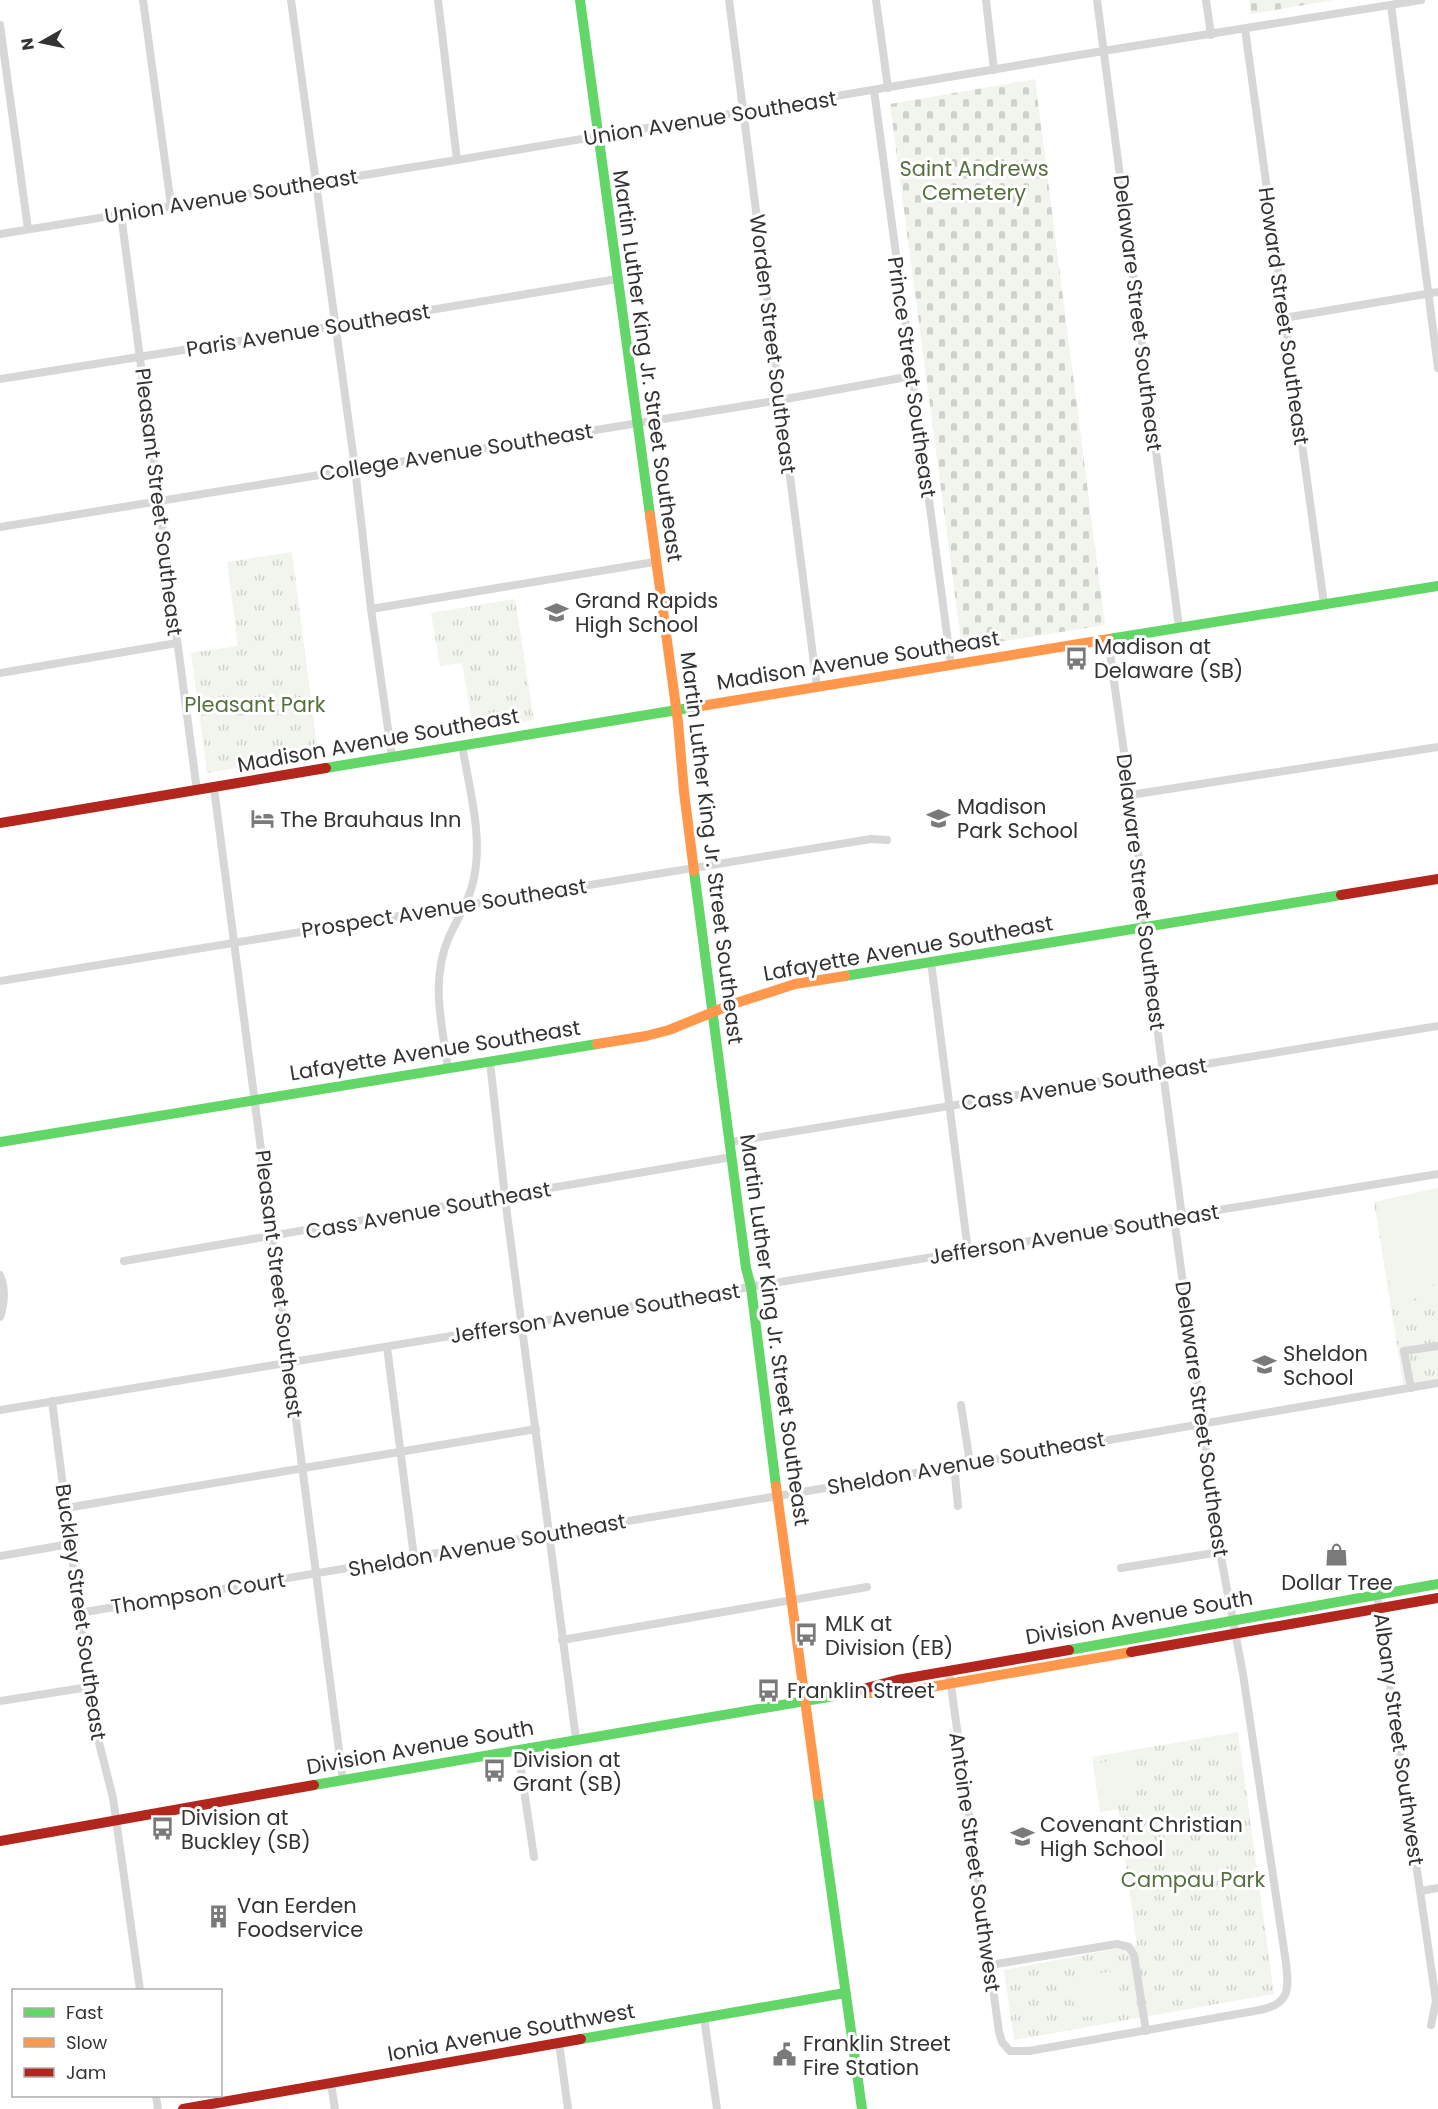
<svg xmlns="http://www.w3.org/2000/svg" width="1438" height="2109" font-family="Poppins,sans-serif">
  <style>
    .cemetery { fill: url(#cemetery-stones) }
    .park { fill: url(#park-tufts) }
    .pitch { fill: #f1f5ed }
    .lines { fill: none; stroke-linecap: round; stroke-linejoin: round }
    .street { stroke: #d7d7d7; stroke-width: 8 }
    .fast { stroke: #63d668; stroke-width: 10 }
    .slow { stroke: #ff974d; stroke-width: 10 }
    .jam { stroke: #b3261e; stroke-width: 10 }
    .labels { text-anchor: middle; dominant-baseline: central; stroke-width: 6; stroke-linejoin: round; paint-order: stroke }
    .street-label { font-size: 21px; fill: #333; stroke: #fff }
    .park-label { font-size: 21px; fill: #56703f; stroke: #fff }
    .poi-label { font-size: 21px; fill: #333; stroke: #fff; text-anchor: start }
  </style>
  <defs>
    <pattern id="cemetery-stones" width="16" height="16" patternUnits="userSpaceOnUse" patternTransform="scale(1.5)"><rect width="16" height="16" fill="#f1f5ed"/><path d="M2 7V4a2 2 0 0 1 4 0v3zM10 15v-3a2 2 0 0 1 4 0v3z" fill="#cfd2cc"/></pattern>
    <pattern id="park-tufts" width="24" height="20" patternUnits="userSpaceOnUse" patternTransform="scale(1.5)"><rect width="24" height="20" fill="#f1f5ed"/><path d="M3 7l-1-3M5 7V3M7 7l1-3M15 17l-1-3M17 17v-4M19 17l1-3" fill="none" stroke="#cfd2cc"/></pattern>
  </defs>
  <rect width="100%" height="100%" fill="#fff"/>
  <g class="cemetery">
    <polygon points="1249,0 1334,0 1251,14"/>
    <polygon points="1035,79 1105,625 962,648 890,104"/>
  </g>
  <g class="park">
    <polygon points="292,552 318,754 207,773 191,653 238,646 227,562"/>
    <polygon points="515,599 534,720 473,729 462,663 440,666 431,613"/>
    <polygon points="1438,1188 1438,1383 1404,1389 1374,1202"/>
    <polygon points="1238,1732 1274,1994 1014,2040 1004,1970 1137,1945 1118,1809 1100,1812 1092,1757"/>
  </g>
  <g class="pitch">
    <polygon points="1438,1188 1438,1278 1435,1283 1407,1305 1393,1307 1378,1208 1383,1200"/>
    <polygon points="1131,1758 1137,1797 1102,1803 1098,1763"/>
    <polygon points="1117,1971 1123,2011 1101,2014 1095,1974"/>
    <polygon points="1092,1974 1098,2015 1076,2018 1070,1978"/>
  </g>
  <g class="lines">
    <g class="street">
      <polyline points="143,0 171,205"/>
      <polyline points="291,0 355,468 371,609 392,757"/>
      <polyline points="438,0 457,160"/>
      <polyline points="729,0 817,687"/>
      <polyline points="876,0 888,88"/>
      <polyline points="986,0 994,70"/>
      <polyline points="1097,0 1179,627"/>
      <polyline points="1206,0 1211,35"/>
      <polyline points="1391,5 1438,368"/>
      <polyline points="0,25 28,229"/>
      <polyline points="1245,29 1324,604"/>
      <polyline points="874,90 951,664"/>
      <polyline points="121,214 197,791"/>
      <polyline points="0,234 457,160 1103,51 1421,0"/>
      <polyline points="1284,318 1438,292"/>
      <polyline points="0,379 334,326 617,279"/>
      <polyline points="0,527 780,400 912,376"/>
      <polyline points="371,609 654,562"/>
      <polyline points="1108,639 1139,858 1144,927 1182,1217"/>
      <polyline points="0,673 177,643"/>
      <polyline points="214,788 343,1781"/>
      <polyline points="1130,795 1438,747"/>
      <polyline points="931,962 968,1251"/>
      <polyline points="0,981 871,839 887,840"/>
      <polyline points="490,1062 506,1206 576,1739"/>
      <path d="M 448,1069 C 442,1024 430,980 449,937 C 458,917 470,900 474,878 C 483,835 469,788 462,745"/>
      <polyline points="730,1142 1438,1026"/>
      <polyline points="124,1261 732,1157"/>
      <path d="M 0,1275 C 6,1289 5,1302 0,1317"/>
      <polyline points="387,1347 414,1557"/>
      <polyline points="1411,1388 1404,1351 1438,1346"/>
      <polyline points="52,1401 89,1687 95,1727 113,1798 140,1990"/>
      <polyline points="961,1405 970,1463"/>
      <polyline points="0,1410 1438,1174"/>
      <polyline points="954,1465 958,1506"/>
      <polyline points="66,1508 536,1429"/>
      <polyline points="0,1556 70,1544"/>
      <polyline points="1121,1568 1220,1552"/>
      <polyline points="1377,1595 1436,2001 1431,2025"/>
      <polyline points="79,1613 1040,1452 1438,1383"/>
      <polyline points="562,1640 867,1587"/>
      <path d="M 949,1671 L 999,2032 L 1002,2042 L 1010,2051 L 1029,2051 L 1260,2010 C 1290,2004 1289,1989 1286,1963 L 1243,1674 L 1220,1552 L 1174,1218"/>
      <polyline points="0,1701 89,1687"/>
      <polyline points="518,1750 534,1857"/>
      <polyline points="1421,1891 1438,1888"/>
      <polyline points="990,1965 1117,1944 1129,1947 1134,1955 1146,2031"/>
      <polyline points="704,2017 717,2109"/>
      <polyline points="559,2043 568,2109"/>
      <polyline points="331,2084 335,2109"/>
      <polyline points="156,2096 158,2109"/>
    </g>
    <g class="fast">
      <polyline points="580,0 650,515"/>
      <polyline points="1109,639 1438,586"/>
      <polyline points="326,768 701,706"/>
      <polyline points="694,871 746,1268 751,1287 776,1486"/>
      <polyline points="845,976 1341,895"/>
      <polyline points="0,1142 597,1044"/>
      <polyline points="1069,1650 1438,1584"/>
      <polyline points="314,1785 840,1695"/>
      <polyline points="818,1796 862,2109"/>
      <polyline points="581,2039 845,1993"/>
    </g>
    <g class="slow">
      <polyline points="650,515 678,722 684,792 694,871"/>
      <polyline points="701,706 1109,639"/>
      <polyline points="597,1044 646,1036 669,1030 733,1004 795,984 845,976"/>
      <polyline points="776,1486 818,1796"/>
      <polyline points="865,1693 896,1693 1131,1652"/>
    </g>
    <g class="jam">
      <polyline points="0,823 326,768"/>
      <polyline points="1341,895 1438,879"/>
      <polyline points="1131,1652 1438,1598"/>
      <polyline points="840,1695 897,1680 1069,1650"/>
      <polyline points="0,1841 314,1785"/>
      <polyline points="183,2109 581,2039"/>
    </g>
  </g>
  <defs>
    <symbol id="school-bare" viewBox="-9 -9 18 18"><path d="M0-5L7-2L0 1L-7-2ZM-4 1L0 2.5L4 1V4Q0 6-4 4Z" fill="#7a7a7a" stroke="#fff" stroke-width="2.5" paint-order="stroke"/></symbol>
    <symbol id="bus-bare" viewBox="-9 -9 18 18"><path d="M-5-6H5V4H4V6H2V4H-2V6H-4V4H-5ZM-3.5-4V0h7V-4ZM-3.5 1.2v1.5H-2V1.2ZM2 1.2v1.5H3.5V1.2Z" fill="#7a7a7a" stroke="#fff" stroke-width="2.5" paint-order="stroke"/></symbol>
    <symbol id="hotel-bare" viewBox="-9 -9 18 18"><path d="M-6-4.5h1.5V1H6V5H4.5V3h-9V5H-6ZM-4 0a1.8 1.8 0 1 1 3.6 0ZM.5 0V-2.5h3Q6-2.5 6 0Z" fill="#7a7a7a" stroke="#fff" stroke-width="2.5" paint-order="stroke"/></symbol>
    <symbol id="shop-bare" viewBox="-9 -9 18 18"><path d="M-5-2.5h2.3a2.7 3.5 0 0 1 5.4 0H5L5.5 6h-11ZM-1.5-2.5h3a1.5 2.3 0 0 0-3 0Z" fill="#7a7a7a" stroke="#fff" stroke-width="2.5" paint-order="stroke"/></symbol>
    <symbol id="building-bare" viewBox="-9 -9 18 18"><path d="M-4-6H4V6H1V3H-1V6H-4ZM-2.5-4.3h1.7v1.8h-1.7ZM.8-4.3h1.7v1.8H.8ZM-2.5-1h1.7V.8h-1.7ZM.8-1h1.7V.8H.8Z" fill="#7a7a7a" stroke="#fff" stroke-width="2.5" paint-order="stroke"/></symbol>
    <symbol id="civic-bare" viewBox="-9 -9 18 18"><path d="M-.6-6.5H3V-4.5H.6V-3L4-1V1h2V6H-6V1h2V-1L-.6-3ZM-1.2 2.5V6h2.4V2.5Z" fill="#7a7a7a" stroke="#fff" stroke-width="2.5" paint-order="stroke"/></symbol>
  </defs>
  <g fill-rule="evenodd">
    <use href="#school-bare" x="540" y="596" width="33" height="33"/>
    <use href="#bus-bare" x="1060" y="642" width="33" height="33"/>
    <use href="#school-bare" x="922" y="802" width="33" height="33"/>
    <use href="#hotel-bare" x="246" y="802" width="33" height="33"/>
    <use href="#school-bare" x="1248" y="1348" width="33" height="33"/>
    <use href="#shop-bare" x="1320" y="1538" width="33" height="33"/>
    <use href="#bus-bare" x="790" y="1618" width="33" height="33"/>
    <use href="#bus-bare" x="752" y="1674" width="33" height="33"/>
    <use href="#bus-bare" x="478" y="1754" width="33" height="33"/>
    <use href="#bus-bare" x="146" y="1812" width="33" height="33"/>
    <use href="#school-bare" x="1006" y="1820" width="33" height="33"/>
    <use href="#building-bare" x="202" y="1900" width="33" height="33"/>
    <use href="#civic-bare" x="768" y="2038" width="33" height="33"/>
  </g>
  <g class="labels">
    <g class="street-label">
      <text transform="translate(710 118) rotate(-9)">Union Avenue Southeast</text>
      <text transform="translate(231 196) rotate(-9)">Union Avenue Southeast</text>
      <text transform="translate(1138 313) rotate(83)">Delaware Street Southeast</text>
      <text transform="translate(1284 316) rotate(82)">Howard Street Southeast</text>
      <text transform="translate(308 330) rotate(-9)">Paris Avenue Southeast</text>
      <text transform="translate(773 344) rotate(83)">Worden Street Southeast</text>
      <text transform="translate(648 366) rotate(82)">Martin Luther King Jr. Street Southeast</text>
      <text transform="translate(912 377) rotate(82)">Prince Street Southeast</text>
      <text transform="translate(456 452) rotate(-9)">College Avenue Southeast</text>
      <text transform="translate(159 502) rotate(83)">Pleasant Street Southeast</text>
      <text transform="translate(858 660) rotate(-9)">Madison Avenue Southeast</text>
      <text transform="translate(378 740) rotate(-10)">Madison Avenue Southeast</text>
      <text transform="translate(712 848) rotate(83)">Martin Luther King Jr. Street Southeast</text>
      <text transform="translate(1141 892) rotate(83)">Delaware Street Southeast</text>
      <text transform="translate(444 908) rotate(-9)">Prospect Avenue Southeast</text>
      <text transform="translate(908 948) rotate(-10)">Lafayette Avenue Southeast</text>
      <text transform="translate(435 1050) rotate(-9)">Lafayette Avenue Southeast</text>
      <text transform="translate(1084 1084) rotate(-9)">Cass Avenue Southeast</text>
      <text transform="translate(428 1210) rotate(-10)">Cass Avenue Southeast</text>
      <text transform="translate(1074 1234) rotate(-9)">Jefferson Avenue Southeast</text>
      <text transform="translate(279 1284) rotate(83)">Pleasant Street Southeast</text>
      <text transform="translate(595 1313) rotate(-9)">Jefferson Avenue Southeast</text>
      <text transform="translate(775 1330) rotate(82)">Martin Luther King Jr. Street Southeast</text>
      <text transform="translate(1202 1419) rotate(82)">Delaware Street Southeast</text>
      <text transform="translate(966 1463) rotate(-10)">Sheldon Avenue Southeast</text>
      <text transform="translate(487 1545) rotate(-10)">Sheldon Avenue Southeast</text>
      <text transform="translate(198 1593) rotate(-9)">Thompson Court</text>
      <text transform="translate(81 1612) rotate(82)">Buckley Street Southeast</text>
      <text transform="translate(1139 1617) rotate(-10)">Division Avenue South</text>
      <text transform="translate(1399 1739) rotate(82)">Albany Street Southwest</text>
      <text transform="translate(420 1747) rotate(-10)">Division Avenue South</text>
      <text transform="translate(975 1862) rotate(82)">Antoine Street Southwest</text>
      <text transform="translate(511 2032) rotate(-10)">Ionia Avenue Southwest</text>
    </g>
    <g class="park-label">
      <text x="974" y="168">Saint Andrews<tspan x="974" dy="24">Cemetery</tspan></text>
      <text x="255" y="704">Pleasant Park</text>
      <text x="1193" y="1879">Campau Park</text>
    </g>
    <g class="poi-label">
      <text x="575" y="600">Grand Rapids<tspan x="575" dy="24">High School</tspan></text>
      <text x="1094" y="646">Madison at<tspan x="1094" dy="24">Delaware (SB)</tspan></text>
      <text x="957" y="806">Madison<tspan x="957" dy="24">Park School</tspan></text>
      <text x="280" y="819">The Brauhaus Inn</text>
      <text x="1283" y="1353">Sheldon<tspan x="1283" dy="24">School</tspan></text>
      <text x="1337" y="1582" text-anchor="middle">Dollar Tree</text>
      <text x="825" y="1623">MLK at<tspan x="825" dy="24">Division (EB)</tspan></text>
      <text x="787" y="1690">Franklin Street</text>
      <text x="513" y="1759">Division at<tspan x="513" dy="24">Grant (SB)</tspan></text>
      <text x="181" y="1817">Division at<tspan x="181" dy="24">Buckley (SB)</tspan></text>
      <text x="1040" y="1824">Covenant Christian<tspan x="1040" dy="24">High School</tspan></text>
      <text x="237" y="1905">Van Eerden<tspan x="237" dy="24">Foodservice</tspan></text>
      <text x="803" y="2043">Franklin Street<tspan x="803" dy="24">Fire Station</tspan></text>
    </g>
  </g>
  <rect x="12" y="1989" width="210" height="108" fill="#ffffff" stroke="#adadad" stroke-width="1.5"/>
  <rect x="24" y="2008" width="30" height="9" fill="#63d668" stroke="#adadad" stroke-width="1.5"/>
  <text x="66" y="2019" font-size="18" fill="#333333">Fast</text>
  <rect x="24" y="2038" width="30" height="9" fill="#ff974d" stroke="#adadad" stroke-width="1.5"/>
  <text x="66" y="2049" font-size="18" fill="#333333">Slow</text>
  <rect x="24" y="2068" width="30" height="9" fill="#b3261e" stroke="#adadad" stroke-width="1.5"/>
  <text x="66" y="2079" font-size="18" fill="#333333">Jam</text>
  <g transform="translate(42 42) rotate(261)" stroke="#ffffff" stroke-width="4.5" paint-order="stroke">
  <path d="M0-4.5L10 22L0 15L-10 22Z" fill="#333333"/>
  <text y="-9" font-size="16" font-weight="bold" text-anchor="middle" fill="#333333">N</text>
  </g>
</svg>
